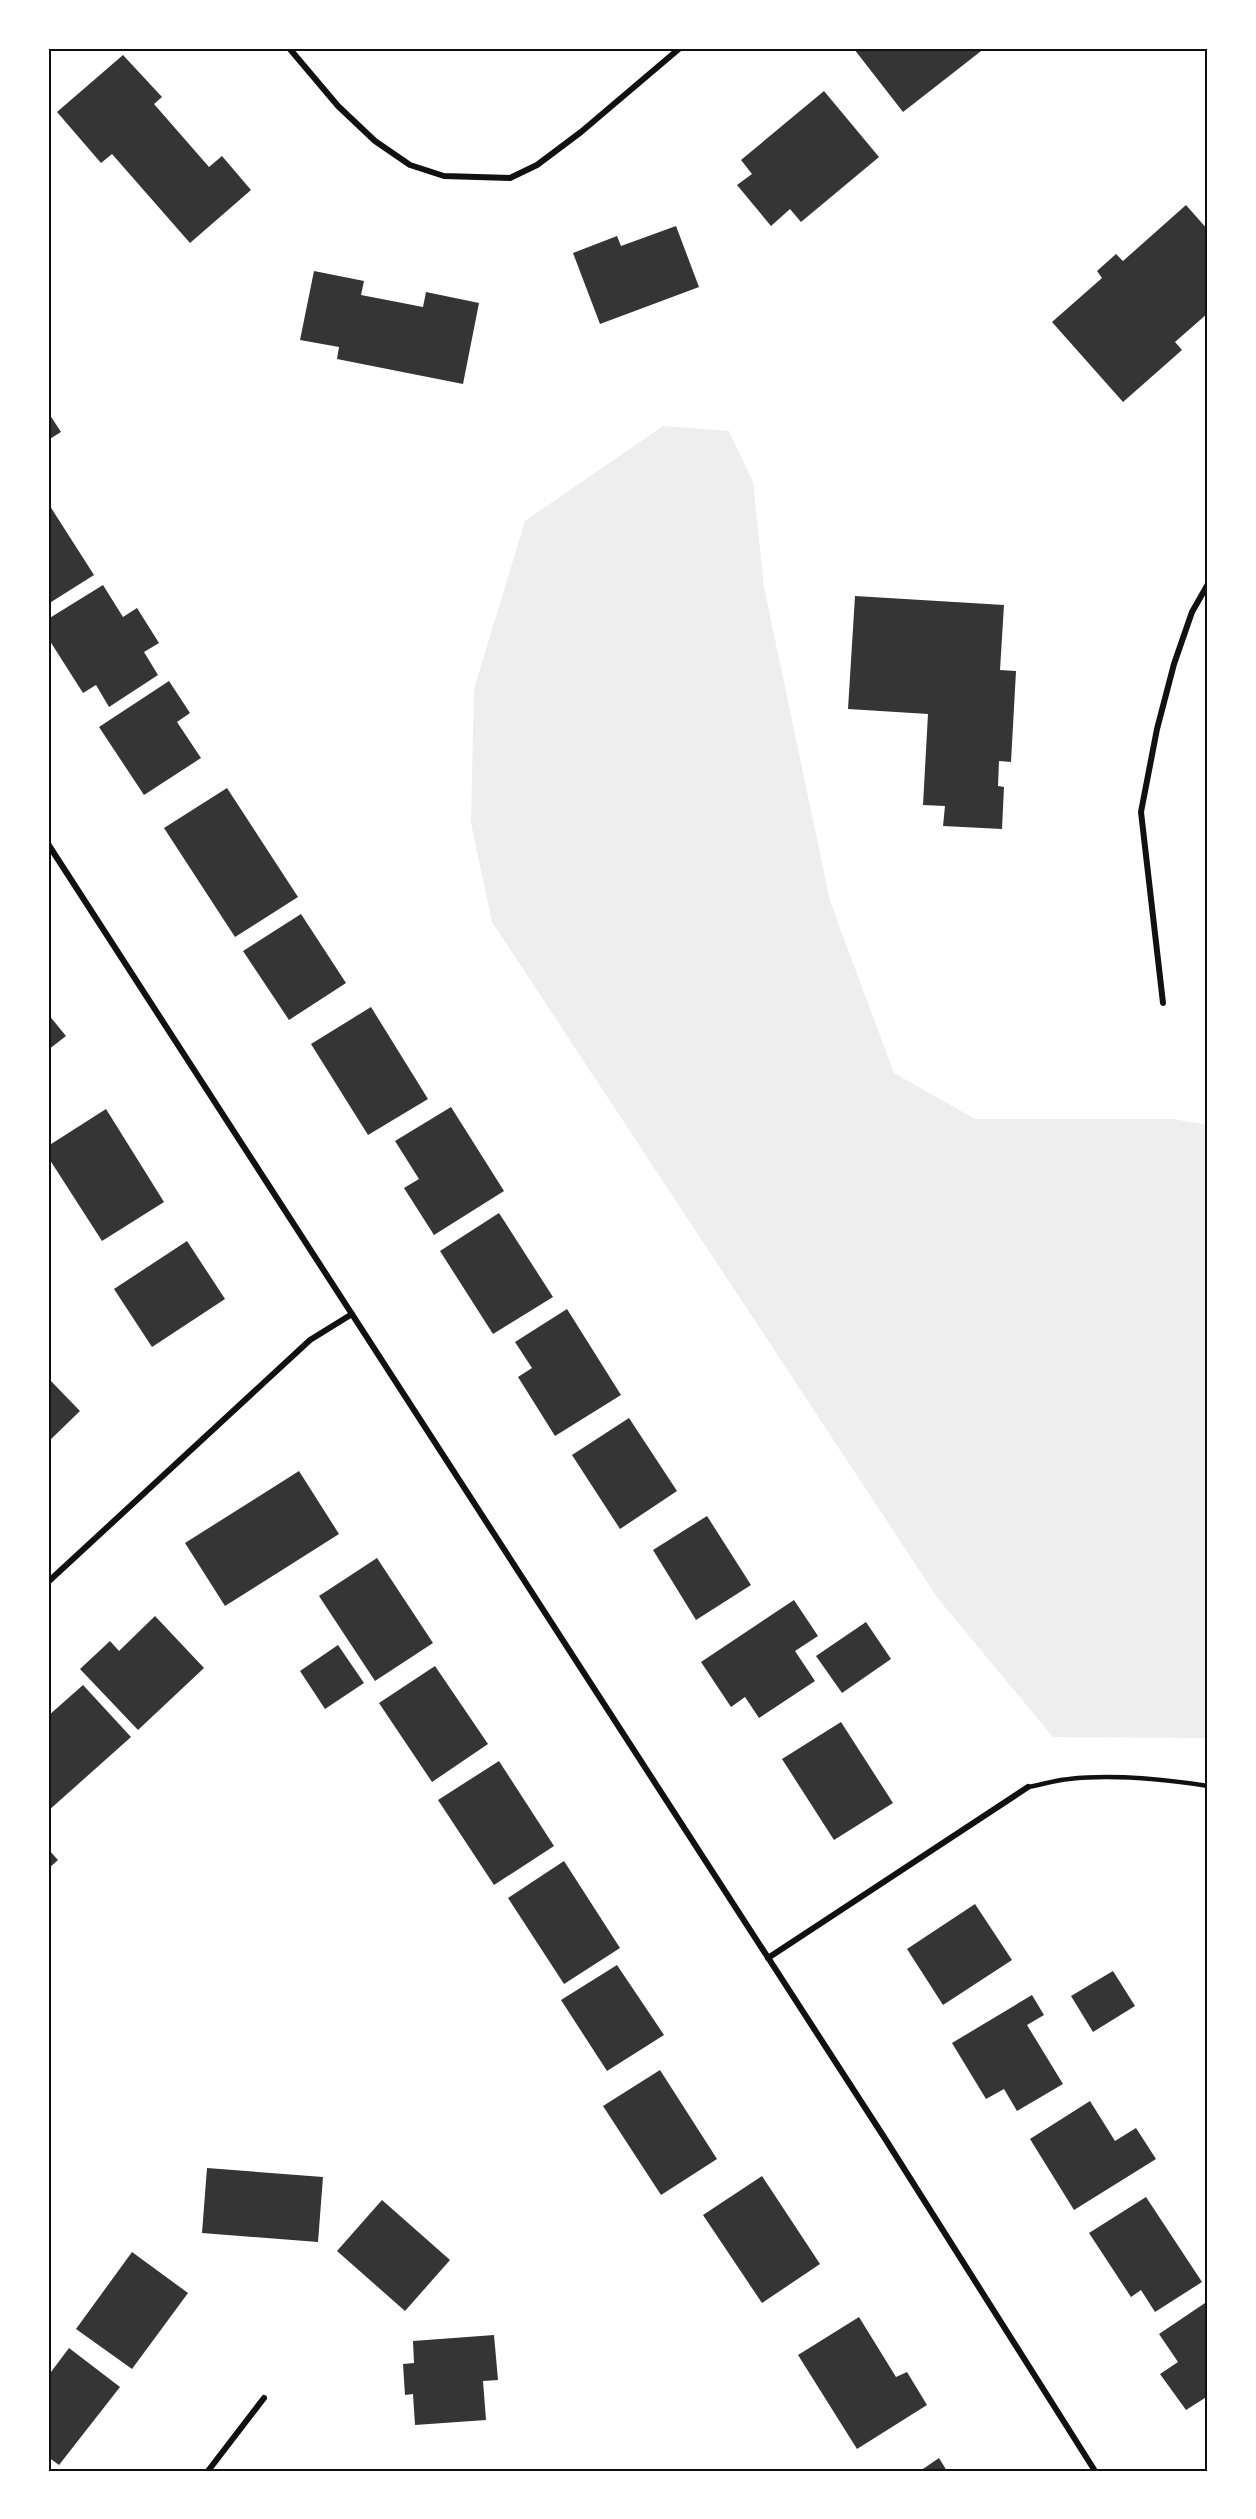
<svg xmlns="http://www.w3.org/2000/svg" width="1256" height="2519" font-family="Inter,sans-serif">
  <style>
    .green { fill: #eee }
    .building { fill: #353535 }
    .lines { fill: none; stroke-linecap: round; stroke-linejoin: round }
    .service { stroke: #111; stroke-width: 4.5 }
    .minor { stroke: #111; stroke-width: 6 }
    .neatline { fill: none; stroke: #111; stroke-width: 2 }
  </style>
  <rect width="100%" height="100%" fill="#fff"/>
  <polygon class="green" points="663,426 729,431 753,482 764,587 830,901 894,1073 975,1119 1173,1119 1208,1125 1208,1738 1053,1737 939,1600 492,922 471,823 474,689 525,521"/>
  <g class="building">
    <polygon points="856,48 985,48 903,112 854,49"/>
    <polygon points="123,55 162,97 154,104 209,167 222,156 251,190 190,243 112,154 101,163 57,112"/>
    <polygon points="824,91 879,157 801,222 790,209 771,226 737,185 752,174 741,160"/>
    <polygon points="1186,205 1208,230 1208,298 1205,300 1208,303 1208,313 1175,342 1182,350 1123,402 1052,322 1102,278 1097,271 1116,254 1123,261"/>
    <polygon points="676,226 699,287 600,324 573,253 617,236 621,246"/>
    <polygon points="314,271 364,281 361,295 423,307 426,292 479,303 463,384 337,359 339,347 300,340"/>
    <polygon points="48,412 61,432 48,440"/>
    <polygon points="48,503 94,575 48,604"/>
    <polygon points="103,585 123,617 137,608 159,643 144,652 158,675 109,707 96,685 83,693 48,638 48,619"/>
    <polygon points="855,596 1004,605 1000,670 1016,671 1011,762 999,761 998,786 1004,787 1002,829 943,826 945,806 923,805 928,714 848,709"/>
    <polygon points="169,681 190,713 177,722 201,758 144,795 99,727"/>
    <polygon points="227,788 298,897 235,937 164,828"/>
    <polygon points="301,914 346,983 289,1020 243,951"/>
    <polygon points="371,1007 428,1099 368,1135 311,1044"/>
    <polygon points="48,1014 66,1036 48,1050"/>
    <polygon points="451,1107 504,1191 434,1235 404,1188 419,1179 395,1141"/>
    <polygon points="106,1109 164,1202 102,1241 48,1157 48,1146"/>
    <polygon points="499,1213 553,1297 493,1334 440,1251"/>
    <polygon points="187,1241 225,1299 152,1347 114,1289"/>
    <polygon points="567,1309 621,1395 555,1436 518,1377 532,1368 515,1342"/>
    <polygon points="48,1378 80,1411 48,1442"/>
    <polygon points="629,1418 677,1491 620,1529 572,1455"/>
    <polygon points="299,1471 339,1534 225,1606 185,1543"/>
    <polygon points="707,1516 751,1585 696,1620 653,1550"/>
    <polygon points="377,1558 433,1643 375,1681 319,1596"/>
    <polygon points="794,1600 818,1636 795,1651 815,1681 759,1718 745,1697 731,1707 701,1662"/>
    <polygon points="155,1616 204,1668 138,1730 80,1669 110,1641 119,1651"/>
    <polygon points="866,1622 891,1659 842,1693 816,1656"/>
    <polygon points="338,1645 364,1683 325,1709 300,1671"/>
    <polygon points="435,1666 488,1744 432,1782 379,1703"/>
    <polygon points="83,1685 131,1737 48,1811 48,1716"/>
    <polygon points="841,1722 893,1803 834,1840 782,1759"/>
    <polygon points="499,1761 554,1846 494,1885 438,1800"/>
    <polygon points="48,1849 58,1860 48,1869"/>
    <polygon points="564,1861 620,1948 564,1984 508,1898"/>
    <polygon points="975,1904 1012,1960 943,2005 907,1949"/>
    <polygon points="617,1965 664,2035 607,2071 561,2000"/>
    <polygon points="1113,1971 1135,2006 1093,2032 1071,1996"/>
    <polygon points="1032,1995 1044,2015 1027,2025 1063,2084 1017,2111 1004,2089 986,2099 952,2043"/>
    <polygon points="660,2070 717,2159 661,2195 603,2106"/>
    <polygon points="1090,2101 1115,2141 1136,2128 1156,2159 1074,2210 1030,2139"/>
    <polygon points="207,2168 323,2177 318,2242 202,2233"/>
    <polygon points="762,2176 820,2264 762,2303 703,2215"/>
    <polygon points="1146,2197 1202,2282 1155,2312 1141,2290 1131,2297 1089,2233"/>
    <polygon points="382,2200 450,2260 405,2311 337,2251"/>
    <polygon points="132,2252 188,2293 132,2369 76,2329"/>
    <polygon points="1208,2301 1208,2396 1186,2410 1160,2374 1178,2362 1159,2334"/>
    <polygon points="859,2317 896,2377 907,2372 927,2405 857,2449 798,2355"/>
    <polygon points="494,2335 498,2380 483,2381 486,2420 415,2425 413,2394 405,2395 403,2364 414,2363 413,2341"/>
    <polygon points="69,2348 120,2387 59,2465 48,2457 48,2376"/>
    <polygon points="939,2458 947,2471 920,2471"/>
  </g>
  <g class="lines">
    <path class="service" d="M 1028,1787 C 1041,1785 1055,1780 1069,1779 C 1115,1774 1163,1779 1208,1786"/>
    <g class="minor">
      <polyline points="289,48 338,106 375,141 410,165 444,176 510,178 537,165 581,132 680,48"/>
      <polyline points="48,844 884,2137 1095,2471"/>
      <polyline points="1163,1003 1141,812 1157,729 1174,664 1192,612 1208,584"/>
      <polyline points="48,1582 310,1340 352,1314"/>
      <polyline points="768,1958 1028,1787"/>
      <polyline points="208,2471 264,2398"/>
    </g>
  </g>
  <rect width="1256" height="2519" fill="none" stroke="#ffffff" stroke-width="99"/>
  <rect x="50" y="50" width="1156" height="2420" class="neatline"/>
</svg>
